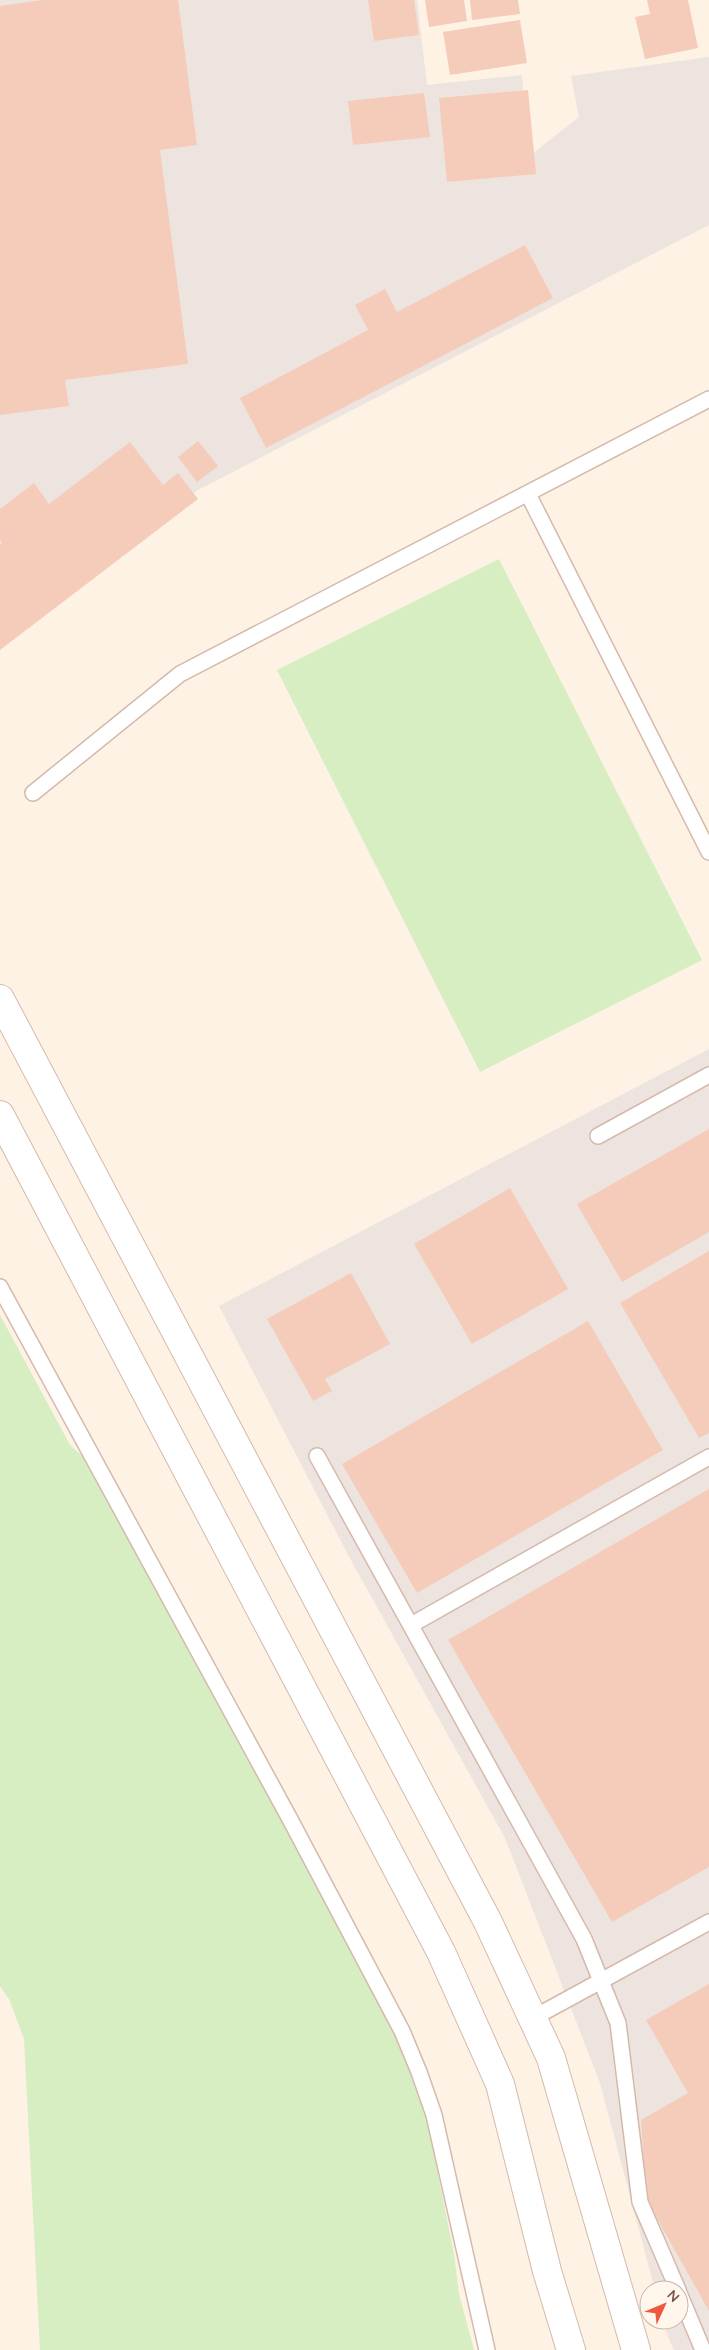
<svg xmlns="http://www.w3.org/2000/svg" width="709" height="2350" font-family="Quicksand,sans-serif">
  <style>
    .industrial { fill: #ede4df }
    .green { fill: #d7edc2 }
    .building { fill: #f5ccba }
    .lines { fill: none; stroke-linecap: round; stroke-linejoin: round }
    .service-casing { stroke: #d3baac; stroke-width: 18 }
    .tertiary-casing { stroke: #d3baac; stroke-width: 30 }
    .service { stroke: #fff; stroke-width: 15 }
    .tertiary { stroke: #fff; stroke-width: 28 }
  </style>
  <rect width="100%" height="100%" fill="#fef2e4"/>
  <g class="industrial">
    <polygon points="0,0 417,0 427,85 522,75 528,157 579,117 571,76 709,57 709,225 198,490 0,645"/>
    <polygon points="709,1049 709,2350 674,2350 668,2337 663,2320 679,2320 679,2290 655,2290 600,2083 505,1838 347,1553 219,1306"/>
  </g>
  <g class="green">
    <polygon points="499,559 702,960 480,1072 277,670"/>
    <polygon points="0,1315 70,1445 88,1461 384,2009 408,2063 428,2124 454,2254 459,2294 474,2350 40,2350 24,2039 9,1999 0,1986"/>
  </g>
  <g class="building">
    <polygon points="43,0 178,0 197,145 160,150 188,364 65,380 69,406 0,415 0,6"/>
    <polygon points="368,0 414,0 419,35 374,41"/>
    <polygon points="425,0 464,0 467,21 429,27"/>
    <polygon points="470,0 518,0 520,14 472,20"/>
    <polygon points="647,0 688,0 698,48 645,59 635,17 650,14"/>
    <polygon points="520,20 527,63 450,75 443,32"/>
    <polygon points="528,90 536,174 447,182 439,98"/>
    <polygon points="424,93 430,137 353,145 348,101"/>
    <polygon points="525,245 553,298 266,448 240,398 368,330 355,305 385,289 397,312"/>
    <polygon points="198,441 218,466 197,482 178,457"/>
    <polygon points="130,442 163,485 178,473 198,499 0,650 0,545 2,543 0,540 0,509 34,483 49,504"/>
    <polygon points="709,1129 709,1232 622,1282 577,1204"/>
    <polygon points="510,1188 568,1289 472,1344 414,1244"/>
    <polygon points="709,1251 709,1433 699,1438 620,1303"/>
    <polygon points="351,1273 390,1344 325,1379 332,1391 313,1401 267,1319"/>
    <polygon points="588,1321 663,1450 417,1593 342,1464"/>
    <polygon points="709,1489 709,1867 612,1922 448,1640"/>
    <polygon points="709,1984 709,2311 646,2199 641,2120 688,2093 646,2020"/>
  </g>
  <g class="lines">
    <defs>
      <g id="service">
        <polyline points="528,494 709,852"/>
        <polyline points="33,793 180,674 709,399"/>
        <polyline points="598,1136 709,1075"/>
        <polyline points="0,1287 291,1821 402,2031 419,2072 434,2115 487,2350"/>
        <polyline points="317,1456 584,1939 618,2023 640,2202 678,2290"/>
        <polyline points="411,1625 709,1457"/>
        <polyline points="533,2018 709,1922"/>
        <polyline points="679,2293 703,2350"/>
      </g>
      <g id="tertiary">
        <polyline points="0,999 488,1922 551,2058 636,2350"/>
        <polyline points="0,1115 441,1952 500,2084 547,2271 571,2350"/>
      </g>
    </defs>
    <use href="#service" class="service-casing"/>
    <use href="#tertiary" class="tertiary-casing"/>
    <use href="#service" class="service"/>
    <use href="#tertiary" class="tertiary"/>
  </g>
  <g transform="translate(664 2305) rotate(46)"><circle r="24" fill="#fff6ec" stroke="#c9b5aa"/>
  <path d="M0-4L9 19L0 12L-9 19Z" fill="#f05741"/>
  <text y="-8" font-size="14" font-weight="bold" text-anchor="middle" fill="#795448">N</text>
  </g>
</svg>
